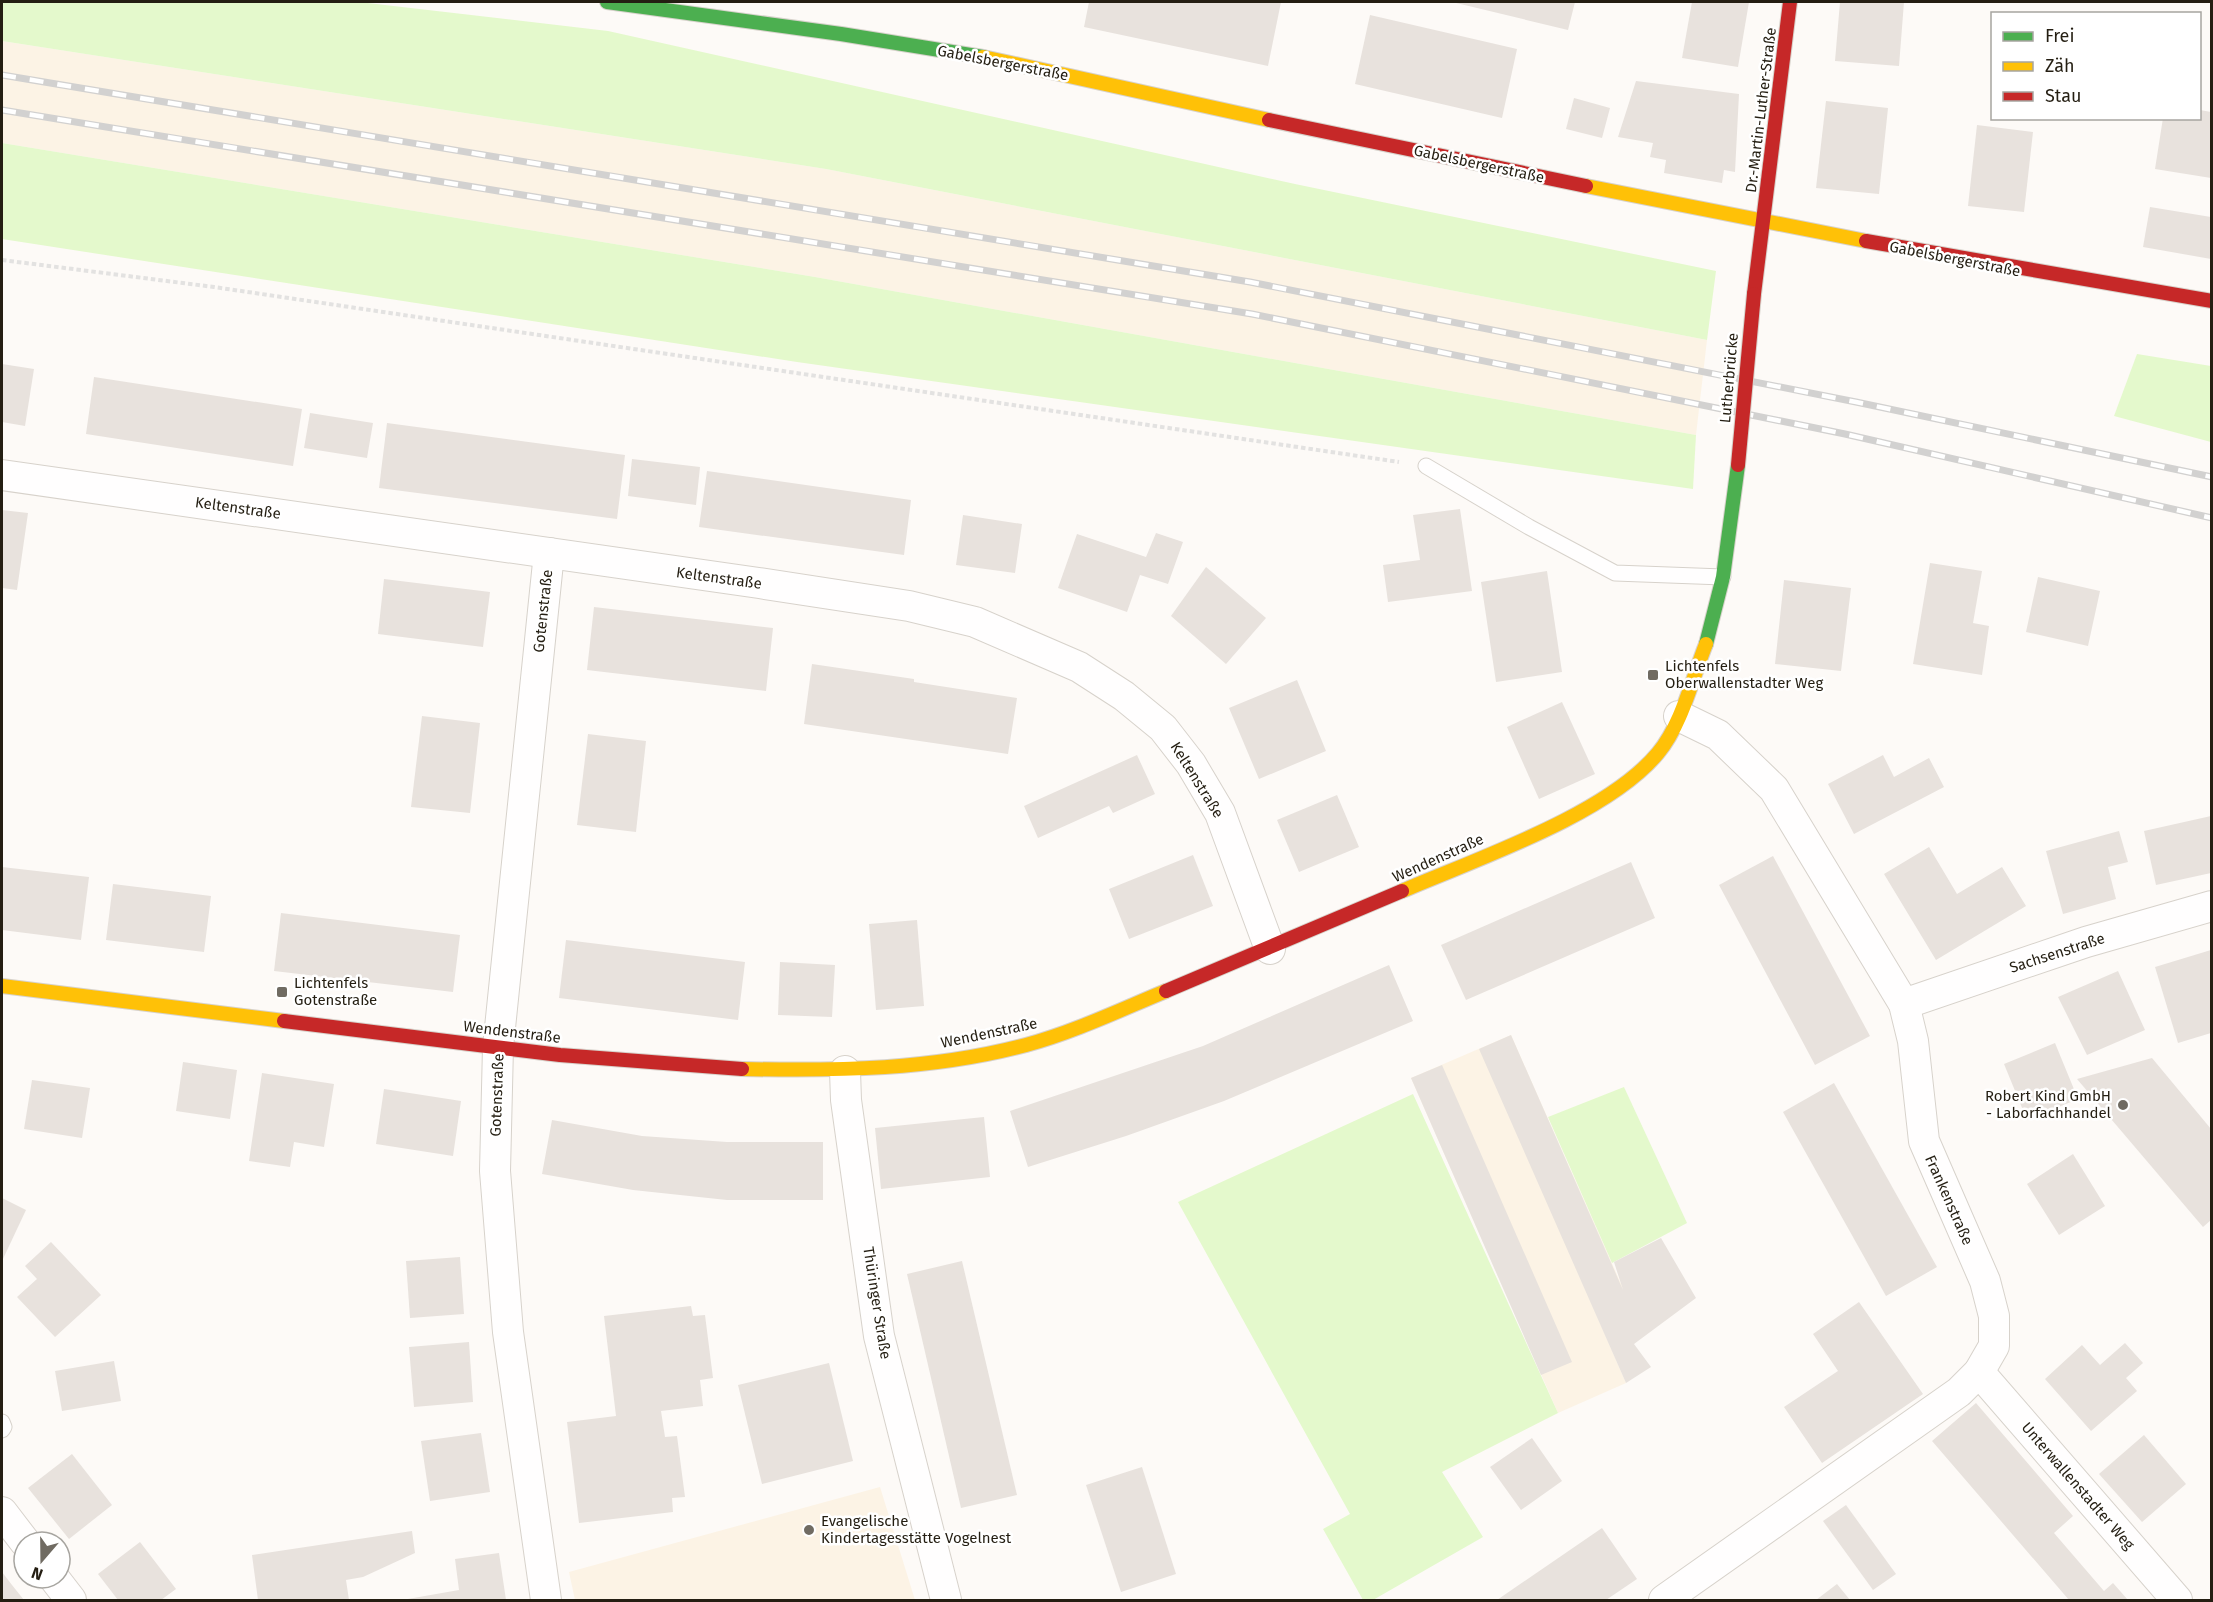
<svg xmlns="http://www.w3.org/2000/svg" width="2213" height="1602" font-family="'Fira Sans',sans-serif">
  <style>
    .built { fill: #fcf3e5 }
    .green { fill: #e4f9cc }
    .building { fill: #e8e2dd }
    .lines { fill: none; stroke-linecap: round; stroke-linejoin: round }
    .lane-casing { stroke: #d7d2cb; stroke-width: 17 }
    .street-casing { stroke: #d7d2cb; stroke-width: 32 }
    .fast-casing { stroke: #d7d2cb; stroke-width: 16 }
    .slow-casing { stroke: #d7d2cb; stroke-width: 16 }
    .jam-casing { stroke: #d7d2cb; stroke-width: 16 }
    .path { stroke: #e3e2e1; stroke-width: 4; stroke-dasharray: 4.5 3; stroke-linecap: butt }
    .lane { stroke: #fffefe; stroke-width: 15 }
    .street { stroke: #fffefe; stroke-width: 30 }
    .fast { stroke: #4caf50; stroke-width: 14 }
    .slow { stroke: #ffc107; stroke-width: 14 }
    .jam { stroke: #c62828; stroke-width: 14 }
    .rail-casing { stroke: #d2d1d0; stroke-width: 7 }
    .rail { stroke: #fff; stroke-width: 4.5; stroke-dasharray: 14; stroke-linecap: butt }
    .jam-bridge-casing { stroke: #d7d2cb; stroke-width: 16; stroke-linecap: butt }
    .jam-bridge { stroke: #c62828; stroke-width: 14 }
    .poi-dot { fill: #706b62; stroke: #fff; stroke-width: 2 }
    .labels { text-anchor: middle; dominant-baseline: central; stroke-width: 5; stroke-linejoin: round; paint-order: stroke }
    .street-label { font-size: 15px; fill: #241e12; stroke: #fff }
    .poi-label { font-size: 15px; fill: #241e12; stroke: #fff; text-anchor: start }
  </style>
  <rect width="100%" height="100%" fill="#fdfaf7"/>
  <g class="built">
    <polygon points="2,41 826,169 1707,340 1696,435 815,277 2,143"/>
    <polygon points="1511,1035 1626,1295 1594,1309 1626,1383 1558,1413 1411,1078"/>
    <polygon points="880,1487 915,1600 575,1600 569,1572"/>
  </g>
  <g class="green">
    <polygon points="2,2 359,2 608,31 1295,184 1716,271 1707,340 826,169 2,41"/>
    <polygon points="2,143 815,277 1696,435 1693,489 797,362 2,239"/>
    <polygon points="2137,354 2211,366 2211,442 2114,416"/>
    <polygon points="1624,1087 1687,1223 1612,1263 1548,1117"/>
    <polygon points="1413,1094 1558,1413 1442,1472 1483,1537 1373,1600 1363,1600 1323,1529 1350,1514 1178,1202"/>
  </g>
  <g class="building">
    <polygon points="1089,2 1281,2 1268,66 1084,27"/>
    <polygon points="1452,2 1575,2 1568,30"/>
    <polygon points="1692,2 1749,2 1738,67 1682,58"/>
    <polygon points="1840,2 1904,2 1899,66 1835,61"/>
    <polygon points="1370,15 1517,49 1502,118 1355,84"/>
    <polygon points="1636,81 1739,94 1735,172 1724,170 1722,183 1664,173 1666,160 1650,157 1653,143 1618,137"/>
    <polygon points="1574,98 1610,108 1602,138 1566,129"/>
    <polygon points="1826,101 1888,108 1879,194 1816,188"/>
    <polygon points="2200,110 2211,112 2211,178 2155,169 2163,118 2200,118"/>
    <polygon points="1977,125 2033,132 2024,212 1968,206"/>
    <polygon points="2150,207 2211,217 2211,259 2143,247"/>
    <polygon points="2,364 34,369 25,426 2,422"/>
    <polygon points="94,377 302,409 293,466 86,434"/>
    <polygon points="310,413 373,423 367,458 304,448"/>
    <polygon points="387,423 625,455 617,519 379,488"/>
    <polygon points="632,459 700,467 696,505 628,496"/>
    <polygon points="707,471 911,500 904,555 699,527"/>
    <polygon points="1460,509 1472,591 1388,602 1383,565 1420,560 1413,515"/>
    <polygon points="2,510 28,513 17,590 2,588"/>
    <polygon points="963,515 1022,524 1015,573 956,565"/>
    <polygon points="1156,533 1183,542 1168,584 1140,575 1127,612 1058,588 1077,534 1146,557"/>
    <polygon points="1930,563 1982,571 1973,623 1989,626 1982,675 1913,664"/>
    <polygon points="1206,567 1266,618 1226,664 1171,616"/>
    <polygon points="1547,571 1562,672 1496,682 1481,582"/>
    <polygon points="2038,577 2100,591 2088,646 2026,632"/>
    <polygon points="384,579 490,592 483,647 378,634"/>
    <polygon points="1784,580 1851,588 1841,671 1775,664"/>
    <polygon points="594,607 773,628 766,691 587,670"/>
    <polygon points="812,664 914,679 914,682 1017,698 1008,754 804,724"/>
    <polygon points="1297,680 1326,751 1259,779 1229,708"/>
    <polygon points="1562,702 1595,774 1539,799 1507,727"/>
    <polygon points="422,716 480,723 470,813 411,807"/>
    <polygon points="588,734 646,741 636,832 577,825"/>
    <polygon points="1137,755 1155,794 1113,813 1109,806 1038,838 1024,806"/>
    <polygon points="1883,755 1894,777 1929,758 1944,787 1854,834 1828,784"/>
    <polygon points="1337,795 1359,847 1299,872 1277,820"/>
    <polygon points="2211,816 2211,873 2156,885 2144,831"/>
    <polygon points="2119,831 2128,862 2108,867 2116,899 2063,914 2046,851"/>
    <polygon points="1929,847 1957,894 2002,867 2026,906 1936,960 1884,874"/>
    <polygon points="1193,855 1213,906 1129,939 1109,889"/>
    <polygon points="1773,856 1870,1036 1815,1065 1719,885"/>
    <polygon points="1631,862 1655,918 1466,1000 1441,945"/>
    <polygon points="2,867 89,877 81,940 2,930"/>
    <polygon points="113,884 211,896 204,952 106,940"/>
    <polygon points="281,913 460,935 453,992 274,971"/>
    <polygon points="917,920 924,1006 876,1010 869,924"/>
    <polygon points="566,940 745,962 738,1020 559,998"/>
    <polygon points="2211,950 2211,1033 2178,1043 2155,967"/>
    <polygon points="780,962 835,965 832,1017 778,1015"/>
    <polygon points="1389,965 1413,1021 1224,1101 1126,1136 1028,1167 1010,1111 1203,1046"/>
    <polygon points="2118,971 2145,1030 2087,1055 2058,997"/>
    <polygon points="1511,1035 1623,1290 1614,1262 1661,1238 1696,1298 1634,1344 1651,1367 1626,1383 1479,1049"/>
    <polygon points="2055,1043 2078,1099 2027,1120 2004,1064"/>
    <polygon points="2152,1058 2211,1129 2211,1220 2203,1227 2077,1079"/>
    <polygon points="183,1062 237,1070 230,1119 176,1111"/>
    <polygon points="1442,1065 1572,1362 1541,1375 1411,1078"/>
    <polygon points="262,1073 334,1084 324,1147 294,1142 290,1167 249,1161"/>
    <polygon points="32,1080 90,1088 82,1138 24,1129"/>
    <polygon points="1834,1083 1937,1267 1886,1296 1783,1112"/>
    <polygon points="384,1089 461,1101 453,1156 376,1144"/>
    <polygon points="984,1117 990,1177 881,1189 875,1128"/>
    <polygon points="552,1120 642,1136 727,1142 823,1142 823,1200 727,1200 633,1190 542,1174"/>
    <polygon points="2073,1154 2105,1206 2059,1235 2027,1184"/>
    <polygon points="2,1198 26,1210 2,1261"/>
    <polygon points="51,1242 101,1295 55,1337 17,1297 37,1279 25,1266"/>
    <polygon points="460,1257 464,1314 410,1318 406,1261"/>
    <polygon points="962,1261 1017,1495 961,1508 907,1274"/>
    <polygon points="1859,1302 1923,1394 1822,1463 1784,1407 1838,1371 1813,1334"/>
    <polygon points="691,1306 693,1316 705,1315 713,1378 700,1380 703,1406 661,1411 665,1437 677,1436 685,1497 672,1498 673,1512 579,1523 567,1422 616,1416 604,1316"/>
    <polygon points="469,1342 473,1402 414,1407 409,1347"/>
    <polygon points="2125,1343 2143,1363 2126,1378 2137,1391 2091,1431 2045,1379 2082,1345 2100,1365"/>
    <polygon points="114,1361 121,1401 62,1411 55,1371"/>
    <polygon points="829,1363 853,1461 762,1484 738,1385"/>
    <polygon points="1976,1403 2073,1516 2054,1533 2104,1591 2113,1583 2128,1600 2069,1600 1932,1441"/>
    <polygon points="481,1433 490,1492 430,1501 421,1441"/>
    <polygon points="2144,1435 2186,1484 2142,1522 2099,1474"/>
    <polygon points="1532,1438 1562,1481 1521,1510 1490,1467"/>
    <polygon points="72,1454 112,1505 69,1539 28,1488"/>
    <polygon points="1142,1467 1176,1574 1121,1592 1086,1485"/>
    <polygon points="1846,1505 1896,1574 1873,1590 1823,1521"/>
    <polygon points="1602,1528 1637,1579 1606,1600 1497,1600"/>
    <polygon points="412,1531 415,1553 363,1577 346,1580 349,1600 258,1600 252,1555"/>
    <polygon points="140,1542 176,1589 161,1600 118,1600 98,1574"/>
    <polygon points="499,1553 506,1600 402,1600 459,1590 455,1559"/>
    <polygon points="2,1572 12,1585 24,1600 2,1600"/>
    <polygon points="1837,1584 1850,1600 1816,1600"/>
  </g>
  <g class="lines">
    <defs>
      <g id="lane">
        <polyline points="1426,466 1529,527 1615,573 1723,577"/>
        <polyline points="2,1422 4,1427 2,1430"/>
      </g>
      <g id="street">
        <polyline points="2,475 759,583 909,606 975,622 1079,667 1124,696 1163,728 1191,764 1220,813 1270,949"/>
        <polyline points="1904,1004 2086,942 2212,906"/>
        <polyline points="845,1071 846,1100 879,1336 946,1600"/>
        <polyline points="1979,1372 2177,1600"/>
        <polyline points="2,1512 25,1542"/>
        <polyline points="54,1578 71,1600"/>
        <polyline points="546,1600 508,1332 495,1171 498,1047 549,553"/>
        <polyline points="1664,1600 1959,1392 1979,1372 1994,1346 1994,1316 1985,1281 1924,1141 1913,1041 1904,1004 1774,789 1718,735 1679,716"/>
      </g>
      <g id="fast">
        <polyline points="607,2 841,34 983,57"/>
        <polyline points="1706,644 1723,577 1738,465"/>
      </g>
      <g id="slow">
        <polyline points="983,57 1269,120"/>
        <polyline points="1586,186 1866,241"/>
        <path d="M 1402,891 C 1476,859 1607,815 1658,753 C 1682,724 1692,679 1706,644"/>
        <polyline points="2,986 284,1021"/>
        <path d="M 742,1069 C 837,1071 933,1070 1026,1045 C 1074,1032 1120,1010 1166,991"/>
      </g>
      <g id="jam">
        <polyline points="1269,120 1586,186"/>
        <polyline points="1866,241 2212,301"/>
        <polyline points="1754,294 1790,2"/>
        <polyline points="1166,991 1402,891"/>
        <polyline points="284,1021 560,1055 742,1069"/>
      </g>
    </defs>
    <use href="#lane" class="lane-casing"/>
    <use href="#street" class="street-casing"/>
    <use href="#fast" class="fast-casing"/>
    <use href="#slow" class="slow-casing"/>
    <use href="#jam" class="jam-casing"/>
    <polyline class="path" points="2,260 214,287 1399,462"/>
    <use href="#lane" class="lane"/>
    <use href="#street" class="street"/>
    <use href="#fast" class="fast"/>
    <use href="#slow" class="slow"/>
    <use href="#jam" class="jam"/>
    <defs>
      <g id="rail">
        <polyline points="2,75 1250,282 1856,402 2212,477"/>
        <polyline points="2,110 1252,314 1845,434 2212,518"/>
      </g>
    </defs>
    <use href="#rail" class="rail-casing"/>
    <use href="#rail" class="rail"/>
    <defs>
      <polyline id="jam-bridge" points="1738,465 1754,294"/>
    </defs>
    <use href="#jam-bridge" class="jam-bridge-casing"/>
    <use href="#jam-bridge" class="jam-bridge"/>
  </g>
  <g class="poi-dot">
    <rect x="1647" y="669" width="12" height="12" rx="3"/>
    <rect x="276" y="986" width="12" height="12" rx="3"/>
    <circle cx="2123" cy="1105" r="6"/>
    <circle cx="809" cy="1530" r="6"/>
  </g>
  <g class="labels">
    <g class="street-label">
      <text transform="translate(1003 63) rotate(11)">Gabelsbergerstraße</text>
      <text transform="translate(1761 110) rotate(-83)">Dr.-Martin-Luther-Straße</text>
      <text transform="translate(1479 164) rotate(12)">Gabelsbergerstraße</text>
      <text transform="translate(1955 259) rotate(11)">Gabelsbergerstraße</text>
      <text transform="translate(1729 378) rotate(-85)">Lutherbrücke</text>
      <text transform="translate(238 508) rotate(8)">Keltenstraße</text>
      <text transform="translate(719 578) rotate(8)">Keltenstraße</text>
      <text transform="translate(543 611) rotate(-84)">Gotenstraße</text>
      <text transform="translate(1197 780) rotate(58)">Keltenstraße</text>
      <text transform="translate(1438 858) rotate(-24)">Wendenstraße</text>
      <text transform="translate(2057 953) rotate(-18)">Sachsenstraße</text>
      <text transform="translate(512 1032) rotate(7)">Wendenstraße</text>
      <text transform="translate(989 1033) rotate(-12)">Wendenstraße</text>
      <text transform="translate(497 1095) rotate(-88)">Gotenstraße</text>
      <text transform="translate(1949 1200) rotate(66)">Frankenstraße</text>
      <text transform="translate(877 1303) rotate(81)">Thüringer Straße</text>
      <text transform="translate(2078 1486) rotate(49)">Unterwallenstadter Weg</text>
    </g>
    <g class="poi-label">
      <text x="1665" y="666">Lichtenfels<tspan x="1665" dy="17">Oberwallenstadter Weg</tspan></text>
      <text x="294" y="983">Lichtenfels<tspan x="294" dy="17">Gotenstraße</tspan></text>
      <text x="2111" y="1096" text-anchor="end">Robert Kind GmbH<tspan x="2111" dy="17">- Laborfachhandel</tspan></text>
      <text x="821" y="1521">Evangelische<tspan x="821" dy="17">Kindertagesstätte Vogelnest</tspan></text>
    </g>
  </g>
  <rect width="2213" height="1602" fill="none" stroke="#241e12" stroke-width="6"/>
  <rect x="1991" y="12" width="210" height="108" fill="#ffffff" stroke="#a7a5a0" stroke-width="1.5"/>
  <rect x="2003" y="32" width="30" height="9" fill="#4caf50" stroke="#a7a5a0" stroke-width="1.5"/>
  <text x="2045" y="42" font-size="18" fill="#241e12">Frei</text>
  <rect x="2003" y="62" width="30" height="9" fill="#ffc107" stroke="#a7a5a0" stroke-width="1.5"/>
  <text x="2045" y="72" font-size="18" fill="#241e12">Zäh</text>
  <rect x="2003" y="92" width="30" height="9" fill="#c62828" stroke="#a7a5a0" stroke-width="1.5"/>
  <text x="2045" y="102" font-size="18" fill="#241e12">Stau</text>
  <g transform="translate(42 1560) rotate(200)"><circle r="28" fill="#ffffff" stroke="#a7a5a0" stroke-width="1.5"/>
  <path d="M0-4.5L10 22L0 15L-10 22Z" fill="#706b62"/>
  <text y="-9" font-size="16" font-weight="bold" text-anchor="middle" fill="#241e12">N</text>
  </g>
</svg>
